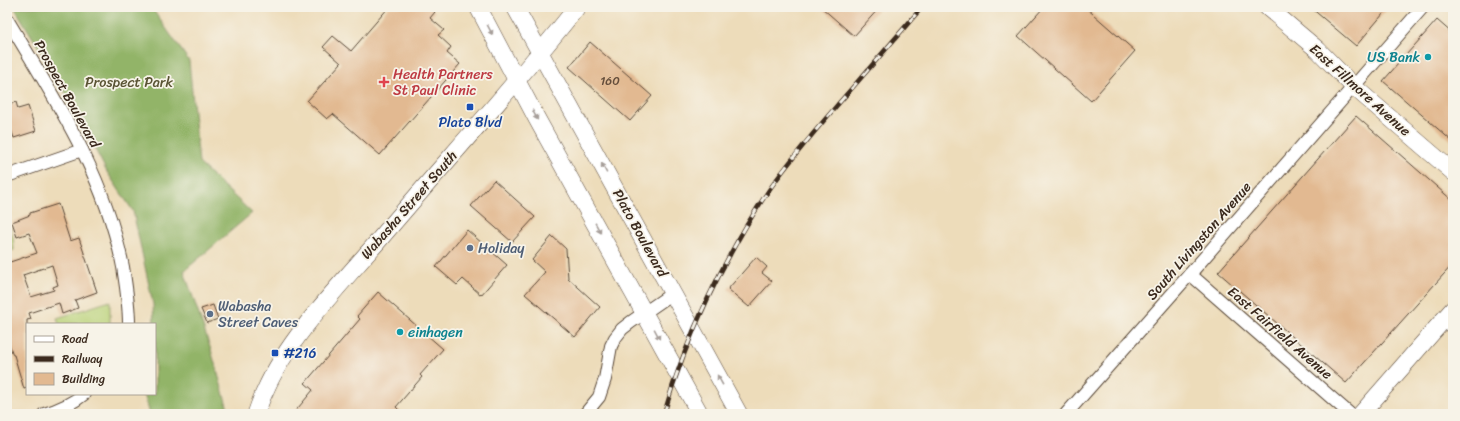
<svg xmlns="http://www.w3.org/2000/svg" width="1460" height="421" font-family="Sriracha,sans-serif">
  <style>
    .green { fill: #b9d278; stroke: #7a7e4b }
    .forest { fill: #92b468; stroke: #666f43 }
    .building { fill: #e2b991; fill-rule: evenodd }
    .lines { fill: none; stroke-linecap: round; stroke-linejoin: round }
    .street-casing { stroke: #564535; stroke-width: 14 }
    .secondary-casing { stroke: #564535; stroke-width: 18 }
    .street { stroke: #fff; stroke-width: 12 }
    .secondary { stroke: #fff; stroke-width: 17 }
    .rail-casing { stroke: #3b2a1e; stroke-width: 4.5 }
    .rail { stroke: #f7f3e8; stroke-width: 3; stroke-dasharray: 9; stroke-linecap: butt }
    .oneway { fill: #a79f9a }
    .culture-dot { fill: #0f9aa8; stroke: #f7f3e8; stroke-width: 1.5 }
    .health-dot { fill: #e0444e; stroke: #f7f3e8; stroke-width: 1.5 }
    .transit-dot { fill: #1a4fb4; stroke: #f7f3e8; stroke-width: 1.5 }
    .service-dot { fill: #5c6f8a; stroke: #f7f3e8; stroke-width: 1.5 }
    .labels { text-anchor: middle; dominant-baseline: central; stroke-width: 3.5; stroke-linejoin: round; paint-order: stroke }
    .number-label { font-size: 12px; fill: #654e3b }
    .culture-label { font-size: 14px; fill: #0d838f; stroke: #f7f3e8; text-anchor: end }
    .health-label { font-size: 14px; fill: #be3a42; stroke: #f7f3e8; text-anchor: start }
    .park-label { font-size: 14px; fill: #5a5434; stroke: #f7f3e8 }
    .street-label { font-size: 14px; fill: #3b2a1e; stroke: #f7f3e8 }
    .transit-label { font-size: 14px; fill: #164399; stroke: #f7f3e8 }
    .service-label { font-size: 14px; fill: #4e5e75; stroke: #f7f3e8; text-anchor: start }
  </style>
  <rect width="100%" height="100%" fill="#f7f3e8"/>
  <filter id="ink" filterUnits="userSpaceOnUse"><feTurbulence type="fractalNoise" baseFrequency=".025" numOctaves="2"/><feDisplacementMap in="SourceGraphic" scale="8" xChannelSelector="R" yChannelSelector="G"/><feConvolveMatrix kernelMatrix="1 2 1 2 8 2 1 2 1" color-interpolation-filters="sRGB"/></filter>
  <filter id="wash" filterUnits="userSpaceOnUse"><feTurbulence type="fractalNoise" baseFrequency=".012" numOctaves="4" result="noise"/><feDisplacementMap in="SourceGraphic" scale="16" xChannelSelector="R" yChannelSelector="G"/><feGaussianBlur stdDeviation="0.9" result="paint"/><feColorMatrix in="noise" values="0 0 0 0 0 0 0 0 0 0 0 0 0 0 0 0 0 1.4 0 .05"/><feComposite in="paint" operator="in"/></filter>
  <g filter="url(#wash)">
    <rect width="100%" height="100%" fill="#eddcba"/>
    <g class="green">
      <polygon points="7,219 13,237 14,250 7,252"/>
      <polygon points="110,301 110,324 59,324 57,318"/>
    </g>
    <polygon class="forest" points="14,7 151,7 189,61 199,163 252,213 184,271 211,350 228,409 226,414 150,414 144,394 155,394 155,324 154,324 153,304 133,211 107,172 62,86"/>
    <g id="blocks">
      <g class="building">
        <polygon points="389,7 430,7 435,12 430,18 444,30 438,35 451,47 447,53 460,64 380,155 333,114 327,119 307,101 341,63 323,47 333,36 351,51"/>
        <polygon points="821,7 880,7 854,36"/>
        <polygon points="1044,7 1085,7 1135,51 1091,101 1018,36"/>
        <polygon points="1310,7 1389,7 1356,46"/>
        <polygon points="1437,20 1453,34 1453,142 1383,81"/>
        <polygon points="590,42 652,96 630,121 569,67"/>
        <polygon points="16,102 18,109 28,106 36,131 14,138 7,118 7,105"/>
        <polygon points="1356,116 1453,201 1453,264 1346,383 1218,272"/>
        <polygon points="494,180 535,217 512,242 471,206"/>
        <path d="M 58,204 L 70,241 L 79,238 L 97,292 L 75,300 L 78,308 L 62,314 L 59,303 L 29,313 L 31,319 L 27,320 L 27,388 L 24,389 L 14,355 L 13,355 L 7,338 L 7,263 L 37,253 L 29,233 L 17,237 L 12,222 L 30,215 L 30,213 ZM 52,265 L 58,285 L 53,287 L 54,290 L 31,297 L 23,275 Z"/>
        <polygon points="467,230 507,265 481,295 463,279 457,285 436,267"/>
        <polygon points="552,236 566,249 568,278 600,307 575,337 525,294 545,272 532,260"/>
        <polygon points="756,257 767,267 762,273 772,281 749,307 728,289"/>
        <polygon points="378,292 443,349 420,375 422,377 396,407 403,414 293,414 313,390 305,383 360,319 357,316"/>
        <polygon points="213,305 218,319 207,323 201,309"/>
      </g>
    </g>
  </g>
  <g filter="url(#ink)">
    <use href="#blocks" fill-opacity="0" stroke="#564535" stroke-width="1"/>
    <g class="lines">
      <defs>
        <g id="street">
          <path d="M 7,19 C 54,98 105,174 123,267 C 126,286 129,304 129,324"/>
          <polyline points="7,176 82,150"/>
          <polyline points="1190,274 1350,414"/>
          <path d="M 44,414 C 58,410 73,403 84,394"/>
          <polyline points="585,414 599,397 605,379 611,346 615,338 622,329 631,322 673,293"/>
          <polyline points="1066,414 1196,267 1423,7"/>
        </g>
        <g id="secondary">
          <polyline points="478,7 537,119 700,414"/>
          <polyline points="515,7 739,414"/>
          <polyline points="1267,7 1318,50 1354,87 1453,172"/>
          <path d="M 256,414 C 259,406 261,399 265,391 C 288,338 341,284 379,240 C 445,162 514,87 577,7"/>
          <polyline points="1361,414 1453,309"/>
        </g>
      </defs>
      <use href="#street" class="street-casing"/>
      <use href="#secondary" class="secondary-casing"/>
      <use href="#street" class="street"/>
      <use href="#secondary" class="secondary"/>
      <defs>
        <path id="rail" d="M 664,414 C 686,337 724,257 769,190 C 790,160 815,131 839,103 C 867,71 895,39 922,7"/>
      </defs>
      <use href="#rail" class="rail-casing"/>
      <use href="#rail" class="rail"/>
    </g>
    <defs><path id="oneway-solid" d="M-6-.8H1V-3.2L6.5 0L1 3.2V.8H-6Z"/></defs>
    <g class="oneway">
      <use href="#oneway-solid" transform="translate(490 30) rotate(62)"/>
      <use href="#oneway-solid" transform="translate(535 115) rotate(62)"/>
      <use href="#oneway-solid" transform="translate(604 168) rotate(-118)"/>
      <use href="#oneway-solid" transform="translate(598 228) rotate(61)"/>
      <use href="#oneway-solid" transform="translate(657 334) rotate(62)"/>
      <use href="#oneway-solid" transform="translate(720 380) rotate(-119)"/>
    </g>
  </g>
  <g class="culture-dot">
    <circle cx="1428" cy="57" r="4"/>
    <circle cx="400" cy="332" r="4"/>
  </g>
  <path class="health-dot" d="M382 76h4v4h4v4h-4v4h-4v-4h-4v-4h4z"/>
  <g class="transit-dot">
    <rect x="466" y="103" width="8" height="8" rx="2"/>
    <rect x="271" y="349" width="8" height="8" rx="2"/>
  </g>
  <g class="service-dot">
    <circle cx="470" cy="248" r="4"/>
    <circle cx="210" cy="314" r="4"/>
  </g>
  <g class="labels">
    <g class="number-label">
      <text x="610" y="81">160</text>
    </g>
    <g class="culture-label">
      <text x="1420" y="57">US Bank</text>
      <text x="408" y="332" text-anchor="start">einhagen</text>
    </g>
    <g class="health-label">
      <text x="393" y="74">Health Partners<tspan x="393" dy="16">St Paul Clinic</tspan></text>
    </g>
    <g class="park-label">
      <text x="129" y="82">Prospect Park</text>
    </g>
    <g class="street-label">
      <text transform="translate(1360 90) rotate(42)">East Fillmore Avenue</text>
      <text transform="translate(67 94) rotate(61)">Prospect Boulevard</text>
      <text transform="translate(409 205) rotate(-49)">Wabasha Street South</text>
      <text transform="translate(640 233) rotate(61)">Plato Boulevard</text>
      <text transform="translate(1199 241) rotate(-49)">South Livingston Avenue</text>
      <text transform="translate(1280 333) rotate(41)">East Fairfield Avenue</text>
    </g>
    <g class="transit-label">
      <text x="470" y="122">Plato Blvd</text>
      <text x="283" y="353" text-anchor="start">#216</text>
    </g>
    <g class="service-label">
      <text x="478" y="248">Holiday</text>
      <text x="218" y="306">Wabasha<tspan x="218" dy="16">Street Caves</tspan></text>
    </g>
  </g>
  <rect width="1460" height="421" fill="none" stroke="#f7f3e8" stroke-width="24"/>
  <rect x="26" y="323" width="130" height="72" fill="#f7f3e8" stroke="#aca397"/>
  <rect x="34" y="336" width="20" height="6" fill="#ffffff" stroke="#aca397"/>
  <text x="62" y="343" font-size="12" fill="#3b2a1e">Road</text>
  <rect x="34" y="356" width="20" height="6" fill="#3b2a1e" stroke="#aca397"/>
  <text x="62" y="363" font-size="12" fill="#3b2a1e">Railway</text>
  <rect x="34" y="373" width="20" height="12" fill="#e2b991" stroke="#aca397"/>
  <text x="62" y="383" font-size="12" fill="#3b2a1e">Building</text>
</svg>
